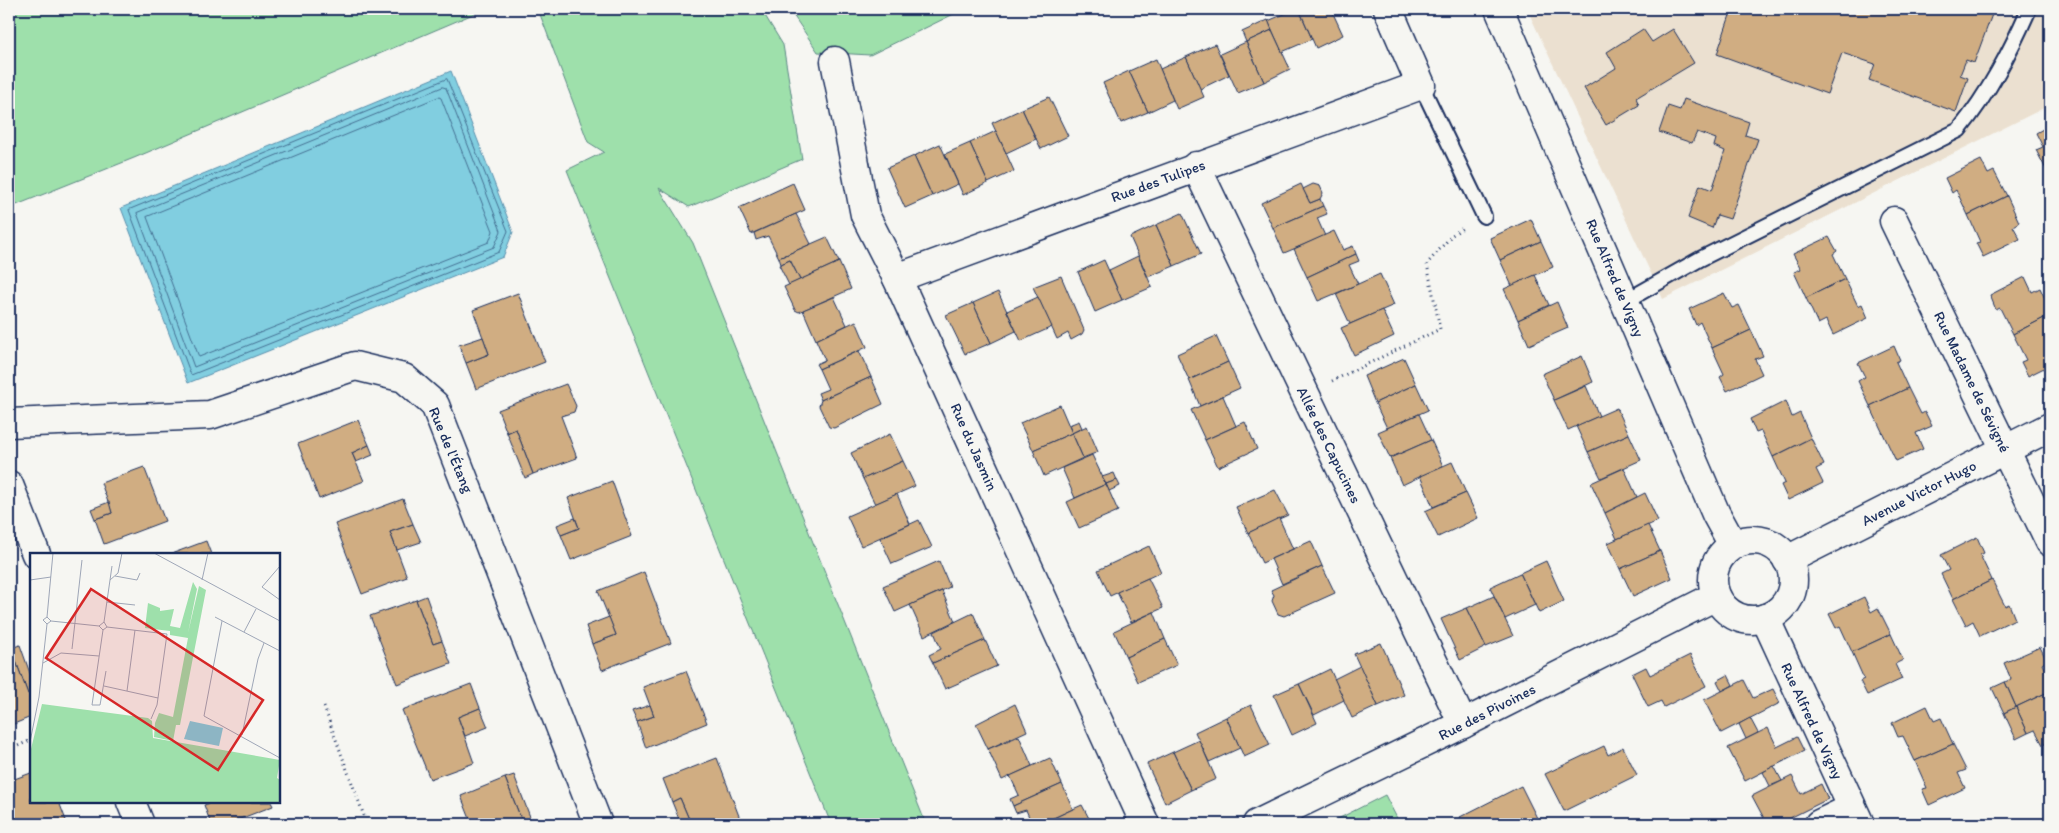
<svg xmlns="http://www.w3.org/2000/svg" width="2059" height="833" font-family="Itim,sans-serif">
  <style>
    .built { fill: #ebe0d0 }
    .green { fill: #9ee0ab; stroke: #5c8884 }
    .water { fill: #81cee0; stroke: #588eac }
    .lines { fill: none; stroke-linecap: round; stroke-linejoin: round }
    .shore { stroke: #446f92; stroke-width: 1 }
    .building { fill: #d0ad82; stroke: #1b2f5e }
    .service-casing { stroke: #1b2f5e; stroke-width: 18 }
    .minor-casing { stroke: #1b2f5e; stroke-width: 31 }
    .path { stroke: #1b2f5e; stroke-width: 3; stroke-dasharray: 1 4; stroke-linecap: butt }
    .service { stroke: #f6f6f2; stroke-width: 14 }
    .minor { stroke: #f6f6f2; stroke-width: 28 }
    .labels { text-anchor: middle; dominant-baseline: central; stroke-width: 4; stroke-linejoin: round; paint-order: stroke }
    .street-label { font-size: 15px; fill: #1b2f5e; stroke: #f6f6f2 }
    .inset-road { fill: none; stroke: #9ea6b7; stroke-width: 1 }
    .view { fill: #d62828; fill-opacity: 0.15; stroke: #d62828; stroke-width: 2.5 }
    .inset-edge { fill: none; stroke: #1b2f5e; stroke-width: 2.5 }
  </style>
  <rect width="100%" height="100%" fill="#f6f6f2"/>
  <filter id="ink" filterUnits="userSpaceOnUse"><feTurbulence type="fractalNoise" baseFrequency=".02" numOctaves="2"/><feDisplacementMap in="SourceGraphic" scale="10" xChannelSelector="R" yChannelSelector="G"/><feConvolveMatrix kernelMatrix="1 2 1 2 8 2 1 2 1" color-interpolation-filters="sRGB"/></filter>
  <g filter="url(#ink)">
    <polygon class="built" points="1527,9 2050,9 2050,105 1663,299"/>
    <g class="green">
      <polygon points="9,9 485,9 134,158 9,208"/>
      <polygon points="538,9 761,9 783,45 802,159 689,207 659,188 693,243 926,824 831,824 567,170 604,152 588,142"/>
      <polygon points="789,9 964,9 870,55 818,52"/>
      <polygon points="1385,795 1400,824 1328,824"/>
    </g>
    <polygon class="water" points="451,71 513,232 503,257 188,383 121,208"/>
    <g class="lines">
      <g class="shore">
        <polygon points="447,79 508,231 499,252 191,375 129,210"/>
        <polygon points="443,87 446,88 501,231 494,247 194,367 137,213"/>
        <polygon points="439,97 441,98 493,231 489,242 199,357 147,217"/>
      </g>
    </g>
    <g class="building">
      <polygon points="1296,9 1299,9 1312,39 1282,52 1268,21"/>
      <polygon points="1299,9 1331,9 1343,35 1316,48"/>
      <polygon points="1732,9 1994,9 1974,63 1966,60 1960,75 1968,78 1956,112 1869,80 1875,64 1842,53 1827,94 1717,54"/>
      <polygon points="1268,20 1272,30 1246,42 1242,32"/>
      <polygon points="1643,29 1652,42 1673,29 1694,63 1636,98 1639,105 1606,125 1584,88 1616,68 1607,52"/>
      <polygon points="1272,30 1290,69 1264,82 1246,42"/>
      <polygon points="1246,42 1264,82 1238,93 1220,54"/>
      <polygon points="1215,44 1229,75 1200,89 1186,57"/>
      <polygon points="1186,57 1204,97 1177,109 1160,69"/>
      <polygon points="1156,59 1173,100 1148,112 1129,71"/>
      <polygon points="1129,71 1148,112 1121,123 1103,83"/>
      <polygon points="1049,97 1068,136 1041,149 1022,109"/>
      <polygon points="1684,99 1749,122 1745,135 1758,139 1730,219 1717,215 1712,228 1688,218 1700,185 1712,190 1725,151 1714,146 1716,139 1697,132 1692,143 1659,132 1668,106 1680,110"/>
      <polygon points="1022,109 1036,139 1006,153 992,123"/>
      <polygon points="2050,125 2050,175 2049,175 2036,150 2043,147 2036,133"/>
      <polygon points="996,131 1014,171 988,183 970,143"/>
      <polygon points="970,143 988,183 963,195 945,154"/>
      <polygon points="940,144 958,184 932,196 914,156"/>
      <polygon points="914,156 932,196 905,208 887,168"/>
      <polygon points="1981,160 1988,174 1994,171 2007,196 1968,215 1956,190 1952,193 1945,178"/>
      <polygon points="793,183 805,210 751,234 739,208"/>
      <polygon points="1301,184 1310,203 1320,199 1323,206 1273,228 1261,203"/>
      <polygon points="1313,184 1320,186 1323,193 1320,199 1310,203 1303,189"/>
      <polygon points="2007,196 2019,222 2013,226 2020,239 1983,257 1976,243 1980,242 1968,215"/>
      <polygon points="1323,206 1327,214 1317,218 1325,236 1284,253 1273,228"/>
      <polygon points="1182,213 1201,254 1174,266 1156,225"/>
      <polygon points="796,214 811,244 779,258 768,236 756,240 754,233"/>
      <polygon points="1531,219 1541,241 1500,260 1490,238"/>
      <polygon points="1156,225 1174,266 1148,277 1130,237"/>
      <polygon points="1334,231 1343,250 1353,246 1356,254 1307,277 1294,249"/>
      <polygon points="827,237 839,262 800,280 790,260 781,264 779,258"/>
      <polygon points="1829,237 1837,251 1833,254 1845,279 1806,298 1794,272 1801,269 1793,254"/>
      <polygon points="1541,241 1553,267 1512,286 1500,260"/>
      <polygon points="1356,254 1359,261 1349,265 1358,284 1318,301 1307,277"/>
      <polygon points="1138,256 1152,287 1122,300 1109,270"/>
      <polygon points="790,260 800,280 789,285 779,265"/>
      <polygon points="1104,260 1122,300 1095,312 1078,272"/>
      <polygon points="839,262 851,289 799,312 795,310 784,287"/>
      <polygon points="1380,274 1394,305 1350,324 1336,294"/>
      <polygon points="1535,275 1549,305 1518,320 1504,289"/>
      <polygon points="1061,276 1084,330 1082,334 1071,340 1068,333 1057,339 1033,287"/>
      <polygon points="2025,277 2032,292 2040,288 2050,309 2050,315 2013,334 2000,308 1996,310 1990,295"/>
      <polygon points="1845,279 1858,306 1862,304 1868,318 1833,335 1826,320 1818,324 1806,298"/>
      <polygon points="998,292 1016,331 991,343 973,303"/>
      <polygon points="518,293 545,362 476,389 466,363 489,354 473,310"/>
      <polygon points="1724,293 1732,308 1739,305 1751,330 1712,348 1700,322 1696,325 1689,309"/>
      <polygon points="834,297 847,325 816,340 803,310"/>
      <polygon points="1038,297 1052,327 1021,341 1007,311"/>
      <polygon points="1557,302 1568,328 1529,345 1518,320"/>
      <polygon points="973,303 991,343 965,354 946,315"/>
      <polygon points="1382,310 1394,336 1354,355 1341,328"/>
      <polygon points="2050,315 2050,365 2028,376 2021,362 2026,360 2013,334"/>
      <polygon points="856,321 867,347 819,369 816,364 825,360 816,340"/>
      <polygon points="1751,330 1763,356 1755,359 1762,374 1727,391 1720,377 1724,374 1712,348"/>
      <polygon points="1216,336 1228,362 1189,380 1177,354"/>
      <polygon points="483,337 489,354 466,363 459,345"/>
      <polygon points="1894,346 1900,360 1896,362 1908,388 1870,406 1858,381 1865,377 1858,363"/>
      <polygon points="859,351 871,377 821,400 818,393 828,389 819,369"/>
      <polygon points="1582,356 1593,382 1554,400 1542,374"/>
      <polygon points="1404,358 1416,384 1375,403 1364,376"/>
      <polygon points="1228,362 1240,388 1200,406 1189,380"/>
      <polygon points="871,377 883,404 834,428 829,427 819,406 821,400"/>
      <polygon points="566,384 576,406 574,412 561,416 577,458 533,474 516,429 507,433 498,410"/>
      <polygon points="1416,384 1428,410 1387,428 1375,403"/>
      <polygon points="1586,386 1599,416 1568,430 1554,400"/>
      <polygon points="1908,388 1921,414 1925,412 1932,426 1916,433 1923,449 1896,461 1870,406"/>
      <polygon points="1223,396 1236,426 1205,440 1191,410"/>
      <polygon points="1786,401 1792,417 1800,413 1811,438 1773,457 1761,431 1756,433 1750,419"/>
      <polygon points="1060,405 1072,433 1033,450 1020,423"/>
      <polygon points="1617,408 1629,434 1588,452 1576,426"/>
      <polygon points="1419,414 1431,440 1390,458 1378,432"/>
      <polygon points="358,420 369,445 352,453 364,481 319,499 298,444"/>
      <polygon points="1079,421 1082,428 1072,433 1069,425"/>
      <polygon points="1245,422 1257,449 1218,467 1205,440"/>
      <polygon points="1087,426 1098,452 1083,458 1072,433"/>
      <polygon points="516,429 533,474 525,478 507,433"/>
      <polygon points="1072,433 1083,458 1044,476 1033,450"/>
      <polygon points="890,434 903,461 863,479 851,453"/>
      <polygon points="1629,434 1641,460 1601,478 1588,452"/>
      <polygon points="1811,438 1824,465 1816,469 1823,483 1788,500 1781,485 1785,483 1773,457"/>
      <polygon points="1431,440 1443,466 1402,485 1390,458"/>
      <polygon points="369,445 373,455 356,462 352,453"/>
      <polygon points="1092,455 1106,484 1075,498 1062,468"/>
      <polygon points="903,461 915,486 875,504 863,479"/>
      <polygon points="1452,462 1466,493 1433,507 1420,476"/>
      <polygon points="144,467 165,521 104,544 95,519 112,513 101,483"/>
      <polygon points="1624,468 1637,497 1605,513 1591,483"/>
      <polygon points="1114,473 1117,480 1106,484 1102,477"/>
      <polygon points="1117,480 1120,486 1109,491 1106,484"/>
      <polygon points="612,481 632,536 571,560 561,535 579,528 568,498"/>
      <polygon points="1106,484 1118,511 1079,528 1067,502"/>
      <polygon points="1275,490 1288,515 1248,533 1236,507"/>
      <polygon points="1466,493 1478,518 1438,537 1425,511"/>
      <polygon points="1645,493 1658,521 1617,539 1605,513"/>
      <polygon points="897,494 910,524 861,546 847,516"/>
      <polygon points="403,499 413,524 390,532 407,577 362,594 335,524"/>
      <polygon points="109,502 112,513 95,519 91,509"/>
      <polygon points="575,518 579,528 561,535 557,525"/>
      <polygon points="1279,518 1293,549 1262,563 1248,533"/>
      <polygon points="919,520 932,547 892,564 880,538"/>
      <polygon points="413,524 421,542 397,550 390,532"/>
      <polygon points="1648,525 1660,551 1620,569 1608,543"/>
      <polygon points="1977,537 1984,553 1980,555 1992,580 1953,599 1941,574 1949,570 1941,555"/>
      <polygon points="206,541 211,554 171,554"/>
      <polygon points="1311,541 1322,566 1282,584 1271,559"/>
      <polygon points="1149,546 1161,572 1110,596 1098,570"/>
      <polygon points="1660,551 1672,578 1633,596 1620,569"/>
      <polygon points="939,561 950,587 895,612 883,586"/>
      <polygon points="1546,561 1564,601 1539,613 1520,573"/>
      <polygon points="1322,566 1335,593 1284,616 1278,614 1272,601 1274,595 1271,590"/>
      <polygon points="644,572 671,643 602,670 592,644 616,635 598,591"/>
      <polygon points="1520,573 1535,605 1505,619 1490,587"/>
      <polygon points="1148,578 1163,608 1131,622 1117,592"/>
      <polygon points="1992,580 2005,606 2009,604 2015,619 1980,636 1973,621 1966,625 1953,599"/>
      <polygon points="942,591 955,621 924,636 910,605"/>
      <polygon points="426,596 442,641 433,644 416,600"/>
      <polygon points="1494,596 1513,636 1486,647 1467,608"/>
      <polygon points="1864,597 1871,612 1878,608 1891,634 1852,652 1840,626 1836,628 1829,614"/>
      <polygon points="416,600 433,644 442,641 451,664 397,684 370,616"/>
      <polygon points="1467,608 1486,647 1460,660 1441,619"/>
      <polygon points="1154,612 1165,639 1126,657 1114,631"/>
      <polygon points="973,613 985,640 933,663 929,655 941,649 934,632"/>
      <polygon points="609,617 616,635 592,644 586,626"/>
      <polygon points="1891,634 1903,660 1895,664 1902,679 1867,695 1860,681 1864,679 1852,652"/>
      <polygon points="1165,639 1177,665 1138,682 1126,657"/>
      <polygon points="985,640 997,666 945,689 933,663"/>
      <polygon points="1381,643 1404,695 1378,706 1354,654"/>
      <polygon points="20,645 31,676 31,693 28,694 11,648"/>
      <polygon points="2040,647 2047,661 2042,664 2050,681 2050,691 2016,707 2005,682 2011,679 2004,663"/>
      <polygon points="11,648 28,694 31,693 31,717 9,726 9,649"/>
      <polygon points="1690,655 1706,686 1664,707 1661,701 1648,707 1632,674 1646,667 1650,675"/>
      <polygon points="1360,666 1378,706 1352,718 1334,679"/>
      <polygon points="1330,669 1344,700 1314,715 1299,684"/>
      <polygon points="686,671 707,723 646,748 637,722 654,716 643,687"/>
      <polygon points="1728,675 1733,685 1722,691 1717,681"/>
      <polygon points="1744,680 1753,698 1773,689 1780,703 1721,733 1704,700"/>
      <polygon points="2005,682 2016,707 2004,713 1992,688"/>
      <polygon points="471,684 480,708 458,717 474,763 430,779 402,710"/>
      <polygon points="1299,684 1317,723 1292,735 1274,695"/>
      <polygon points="2050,691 2050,741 2043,745 2035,730 2028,733 2016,707"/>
      <polygon points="1015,704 1027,731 988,749 976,724"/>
      <polygon points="650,705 654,716 637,722 632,711"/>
      <polygon points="1251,705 1270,745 1244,757 1226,717"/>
      <polygon points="1927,706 1934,721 1941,718 1953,744 1915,761 1903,736 1898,737 1892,723"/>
      <polygon points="2016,707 2028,733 2016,739 2004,713"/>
      <polygon points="480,708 488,727 465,736 458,717"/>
      <polygon points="1226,717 1240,748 1209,762 1195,732"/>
      <polygon points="1750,718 1758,733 1746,739 1739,724"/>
      <polygon points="1768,728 1777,747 1797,737 1804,751 1745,781 1728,748"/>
      <polygon points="1019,736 1032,766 1002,780 988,749"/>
      <polygon points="1199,740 1216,779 1191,790 1173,752"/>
      <polygon points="1953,744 1966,770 1958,773 1965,788 1929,805 1922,789 1927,788 1915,761"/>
      <polygon points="1604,746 1608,755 1623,747 1637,775 1564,811 1545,774"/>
      <polygon points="1173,752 1191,790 1165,803 1147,764"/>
      <polygon points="717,758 742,824 691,824 680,798 672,802 663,779"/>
      <polygon points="1050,758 1062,784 1013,806 1010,799 1019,795 1010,776"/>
      <polygon points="1774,766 1782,781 1770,786 1763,772"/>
      <polygon points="31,773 31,802 59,802 67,823 17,824 9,802 9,781"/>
      <polygon points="514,775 532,822 526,824 523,824 505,778"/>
      <polygon points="1792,776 1801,794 1821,784 1828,799 1778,824 1767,824 1752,796"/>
      <polygon points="505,778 523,824 472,824 461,796"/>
      <polygon points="1062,784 1073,809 1041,824 1032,824 1026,810 1016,813 1013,806"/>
      <polygon points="1521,786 1540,824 1464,824 1460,817"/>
      <polygon points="680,798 691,824 681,824 672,802"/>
      <polygon points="213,802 271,802 273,806 227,824 211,824 204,805"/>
      <polygon points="1082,805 1092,824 1043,823 1073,809"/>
    </g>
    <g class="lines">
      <defs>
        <g id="service">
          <polyline points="1421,85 1484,216"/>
          <path d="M 1624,302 L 1700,259 L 1959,130 C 1989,93 2010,52 2029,9"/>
        </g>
        <g id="minor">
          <polyline points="1499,9 1716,514 1733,545"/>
          <polyline points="835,61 865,215 897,278 1145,824"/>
          <polyline points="1196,166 1463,724"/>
          <polyline points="1894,221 2050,542"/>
          <polyline points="897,278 1421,85 1388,9"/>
          <polyline points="9,423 210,415 355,366 404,378 435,405 598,824"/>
          <polyline points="9,485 36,554"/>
          <circle cx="1753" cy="580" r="40"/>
          <polyline points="1787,560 2050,427"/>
          <polyline points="1765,618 1860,824"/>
          <polyline points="131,802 140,824"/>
          <polyline points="1257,824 1463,724 1716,596"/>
          <polyline points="1819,824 1852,808"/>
        </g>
      </defs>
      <use href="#service" class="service-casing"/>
      <use href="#minor" class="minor-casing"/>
      <g class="path">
        <polyline points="1332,381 1440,329 1427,264 1452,235 1463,228"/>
        <polyline points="324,707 367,824"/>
        <polyline points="9,750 31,740"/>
      </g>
      <use href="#service" class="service"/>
      <use href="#minor" class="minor"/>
    </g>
  </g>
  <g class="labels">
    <g class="street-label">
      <text transform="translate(1158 181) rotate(-20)">Rue des Tulipes</text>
      <text transform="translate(1615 278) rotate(67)">Rue Alfred de Vigny</text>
      <text transform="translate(1972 382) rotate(64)">Rue Madame de Sévigné</text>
      <text transform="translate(1329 445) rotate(64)">Allée des Capucines</text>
      <text transform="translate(974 447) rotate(66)">Rue du Jasmin</text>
      <text transform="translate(451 450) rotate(67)">Rue de l'Étang</text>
      <text transform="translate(1919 493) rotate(-27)">Avenue Victor Hugo</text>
      <text transform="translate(1487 712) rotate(-27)">Rue des Pivoines</text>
      <text transform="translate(1812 721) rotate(65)">Rue Alfred de Vigny</text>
    </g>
  </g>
  <g transform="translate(30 553)">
    <rect width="250" height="250" fill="#f6f6f2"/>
    <path d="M 163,29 L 167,36 L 158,80 L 169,33 L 176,37 L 150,172 L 146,172 L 143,188 L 124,184 L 125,170 L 129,160 L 143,164 L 158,85 L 140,82 L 140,78 L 115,75 L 118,50 L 130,55 L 130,58 L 144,56 L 140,73 L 150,75 ZM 12,151 L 118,165 L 122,168 L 123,185 L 250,207 L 247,225 L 250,227 L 250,250 L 0,250 L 0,200 Z" fill="#9ee0ab"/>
    <path d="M 160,168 L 193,175 L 189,193 L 154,186 Z" fill="#81cee0"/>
    <path class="inset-road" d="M 124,0 L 250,68M 250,13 L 232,34 L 250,47M 85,23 L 107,27 L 110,20M 0,27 L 21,24M 80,27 L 88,20 L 92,0M 172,27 L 178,0M 77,49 L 105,52M 17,64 L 21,68 L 17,71 L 13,67 L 17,64 L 23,0M 185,64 L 250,98M 21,68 L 69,73M 192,68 L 174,163 L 250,205M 74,69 L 69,73 L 73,77 L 77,74 L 74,69 L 82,13M 77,74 L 137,81 L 127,152 L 121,166M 73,77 L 62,152 L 70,152 L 76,118M 214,79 L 226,56M 42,96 L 52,7M 13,110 L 31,100 L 69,103M 74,133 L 128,145M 97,138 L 105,77M 212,182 L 228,106 L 234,90M 0,189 L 9,144 L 17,71"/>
    <path class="view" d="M 61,36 L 233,147 L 188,217 L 16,105 Z"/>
    <rect width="250" height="250" class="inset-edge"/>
  </g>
  <rect width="2059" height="833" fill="none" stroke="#f6f6f2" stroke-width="30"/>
  <rect x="15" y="15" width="2029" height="803" fill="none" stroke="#1b2f5e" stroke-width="2" filter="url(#ink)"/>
</svg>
